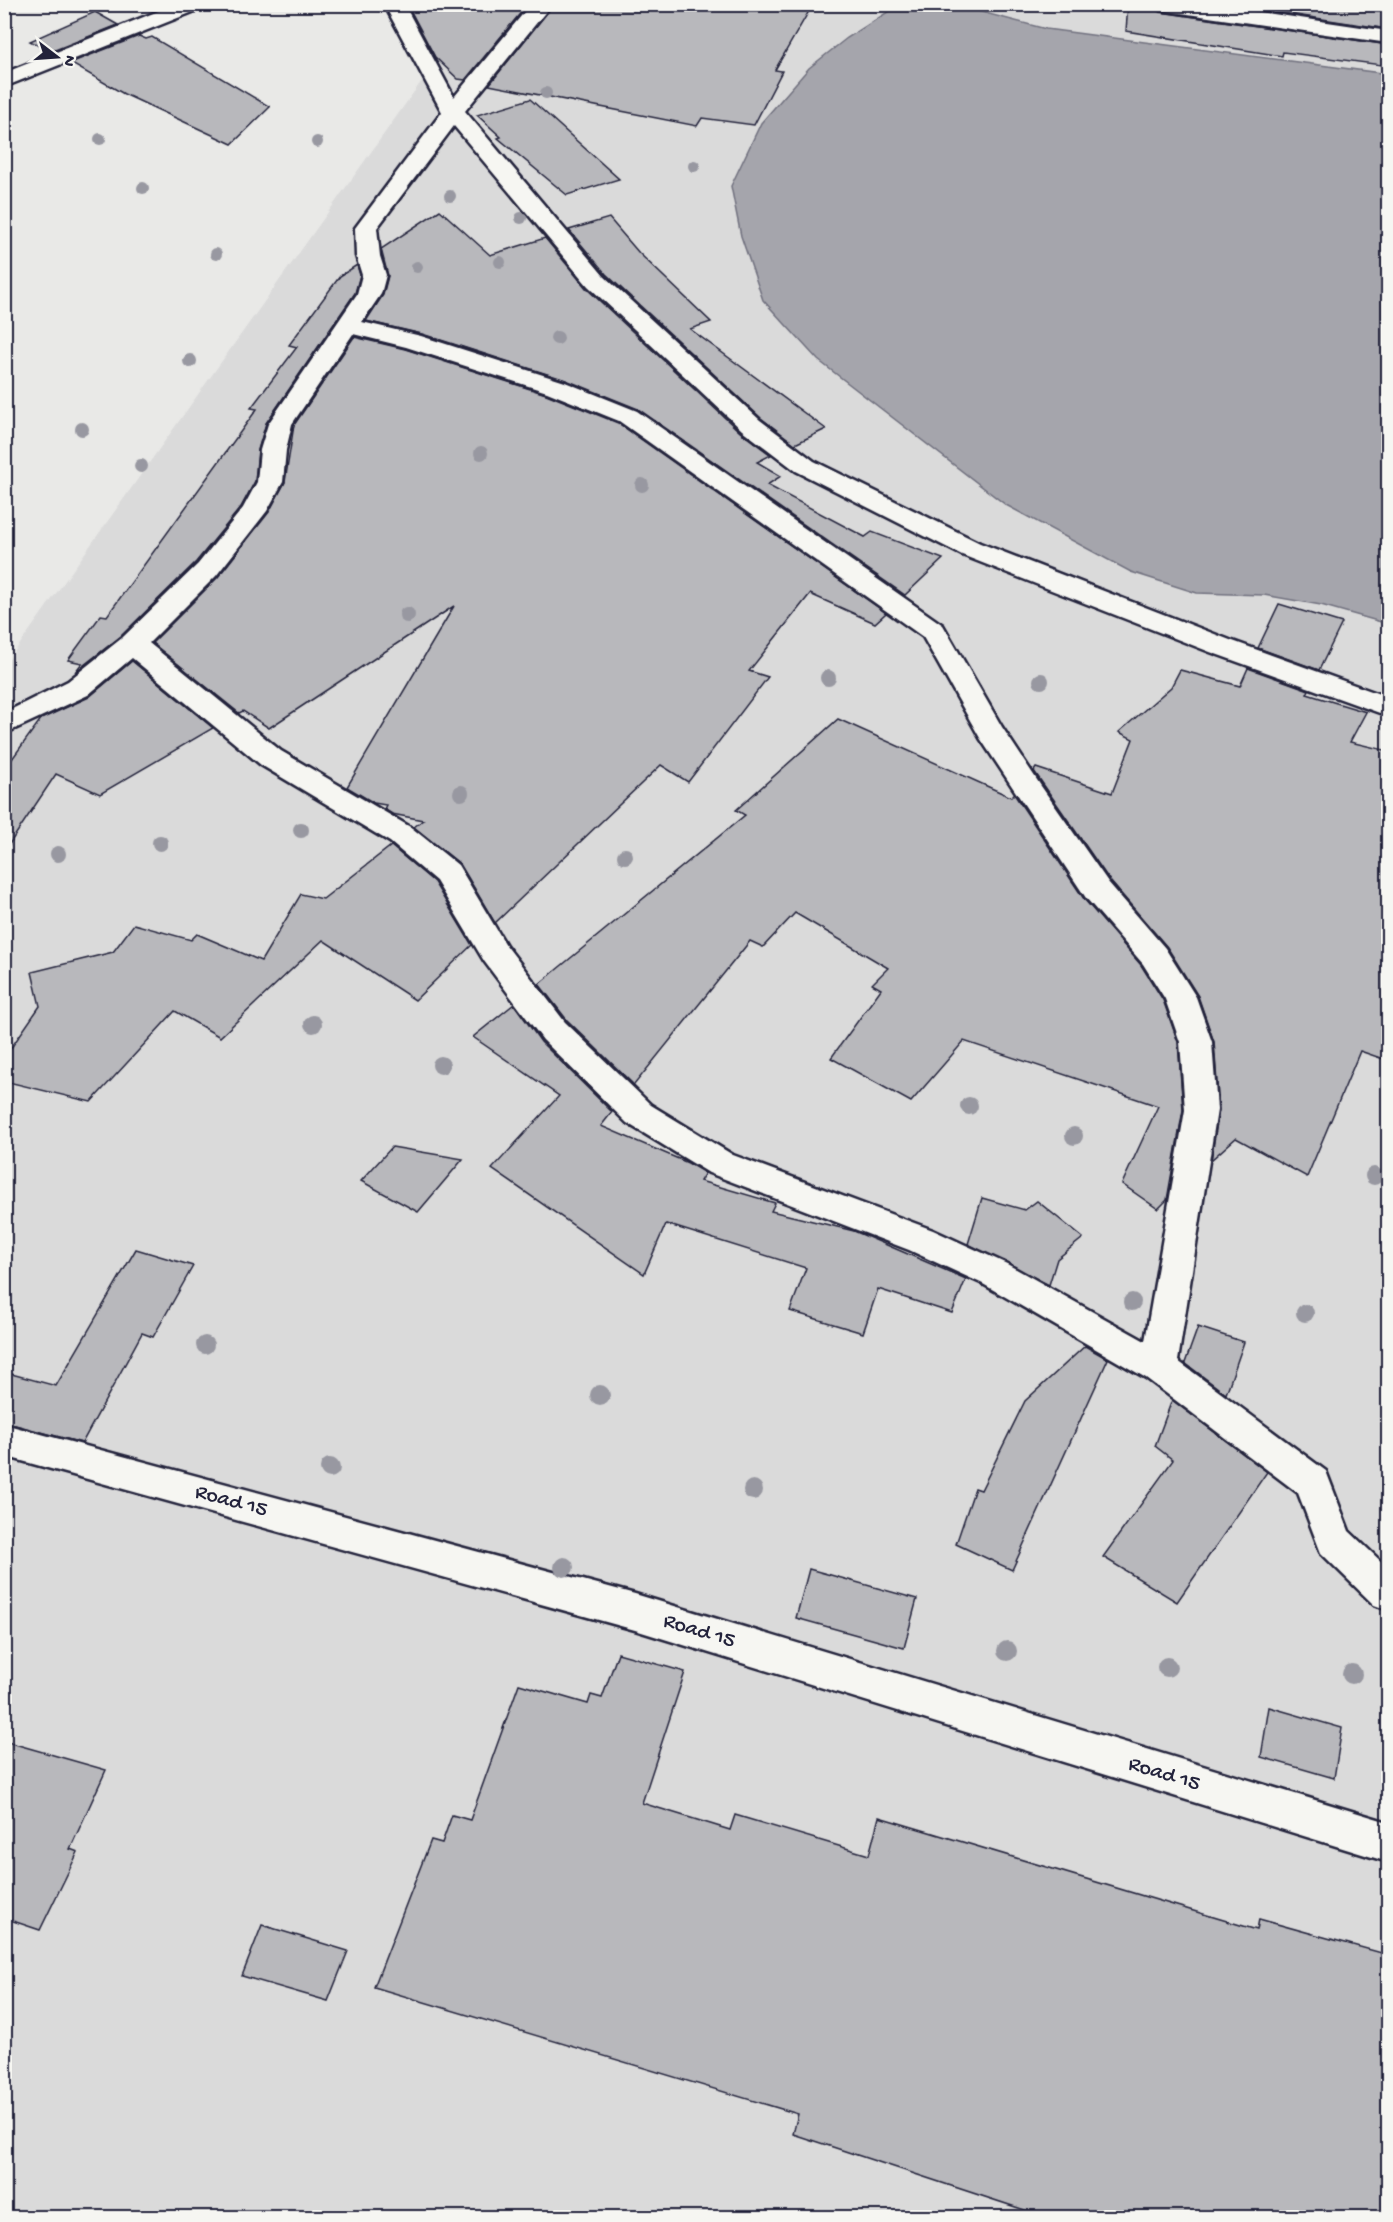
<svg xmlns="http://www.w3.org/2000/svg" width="1393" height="2222" font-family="'Gochi Hand',sans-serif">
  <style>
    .built { fill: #dadada }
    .water { fill: #a5a5ac; stroke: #71717f; stroke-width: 1.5 }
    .building { fill: #b8b8bc; stroke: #22223b; stroke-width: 1.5 }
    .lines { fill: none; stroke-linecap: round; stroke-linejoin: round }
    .minor-casing { stroke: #22223b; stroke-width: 5 }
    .minor { fill: #f6f6f2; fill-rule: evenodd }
    .tree { fill: #9898a1 }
    .labels { text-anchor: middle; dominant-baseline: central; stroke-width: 6; stroke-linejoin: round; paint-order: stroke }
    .street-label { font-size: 22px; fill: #22223b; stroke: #f6f6f2 }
  </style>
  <rect width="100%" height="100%" fill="#e9e9e7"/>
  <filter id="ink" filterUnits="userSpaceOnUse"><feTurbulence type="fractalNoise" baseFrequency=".0167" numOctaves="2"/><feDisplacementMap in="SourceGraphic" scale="12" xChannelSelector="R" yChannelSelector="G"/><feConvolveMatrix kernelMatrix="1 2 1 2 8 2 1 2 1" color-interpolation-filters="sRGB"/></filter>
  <g filter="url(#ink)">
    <polygon class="built" points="476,5 1388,5 1388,2217 5,2218 5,665"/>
    <polygon class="water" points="919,4 955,5 1046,29 1388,74 1388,624 1321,605 1264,595 1197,593 1131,572 1006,505 818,360 763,300 741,236 731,186 761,123 809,68 847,38 897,6"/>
    <g class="building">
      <polygon points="407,4 528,4 465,80 458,79 435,57"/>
      <polygon points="554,4 813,4 775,70 782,71 754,125 702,118 697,126 489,85"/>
      <polygon points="1128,4 1148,4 1160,12 1389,45 1389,66 1283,52 1282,56 1126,31"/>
      <polygon points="1224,4 1389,4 1389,29 1388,29"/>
      <polygon points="95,12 118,25 50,52 30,41"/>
      <polygon points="139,36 146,39 152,37 270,107 232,144 124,94 70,63"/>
      <polygon points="530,99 619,179 567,195 498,138 501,137 477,115"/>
      <polygon points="440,210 490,255 545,238 586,288 740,432 771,455 757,462 781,476 767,485 865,537 872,532 943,559 905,595 638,409 566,380 422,334 366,321 383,295 388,276 381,249"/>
      <polygon points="609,218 639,253 711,322 690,329 826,429 795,444 761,418 606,274 569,230"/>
      <polygon points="357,265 360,275 355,293 266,423 258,450 255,481 241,507 196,562 121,636 75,672 82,663 68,660 101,615 107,616 257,409 251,408 297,347 289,345 340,276"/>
      <polygon points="354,337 405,349 546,394 618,423 886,613 875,623 810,594 749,671 768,677 688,782 661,765 495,923 460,864 414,827 423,820 392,814 384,809 386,805 374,803 347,787 454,606 269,728 243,711 239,713 152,643 218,577 269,512 285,482 294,425"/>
      <polygon points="1279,604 1342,623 1319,670 1258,648"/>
      <polygon points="132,661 213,728 100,794 56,774 4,852 4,770 41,719 89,697"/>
      <polygon points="1248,668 1309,690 1307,694 1366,712 1350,742 1389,751 1389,1061 1360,1051 1307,1177 1236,1138 1211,1160 1219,1110 1214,1042 1198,996 1167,947 1110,881 1034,771 1036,768 1112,793 1133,739 1119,732 1171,687 1180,670 1240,686"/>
      <polygon points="838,719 1011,797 1014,794 1084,899 1141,965 1163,1000 1178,1042 1183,1110 1167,1200 1158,1209 1122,1184 1158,1106 964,1041 911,1102 831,1058 881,989 872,984 888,968 795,913 763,947 750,941 634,1085 567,1020 539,984 745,815 736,810"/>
      <polygon points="391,846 434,882 472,945 415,1000 323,940 220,1037 175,1011 91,1102 4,1081 4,1058 40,1006 32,972 113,952 134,924 191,940 197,934 261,961 301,894 323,899"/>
      <polygon points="514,1004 541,1042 612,1112 601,1126 688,1163 705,1173 700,1181 775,1203 771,1211 854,1231 966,1279 952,1313 878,1289 863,1333 790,1311 806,1268 666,1224 644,1274 492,1169 559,1096 473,1037"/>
      <polygon points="392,1147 463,1159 418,1212 361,1181"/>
      <polygon points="982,1198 1025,1210 1037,1201 1083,1238 1057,1259 1049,1285 968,1244"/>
      <polygon points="136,1249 193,1266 153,1337 142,1333 82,1443 4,1422 4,1372 56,1386"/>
      <polygon points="1198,1327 1244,1342 1226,1394 1185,1363"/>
      <polygon points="1085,1346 1108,1359 1012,1570 956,1544 975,1488 981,1490 1025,1401"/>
      <polygon points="1172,1400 1267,1472 1177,1602 1103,1557 1173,1460 1155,1446"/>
      <polygon points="809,1569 917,1599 904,1648 796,1618"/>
      <polygon points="618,1653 685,1672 642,1803 730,1830 735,1815 869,1855 879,1817 1257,1930 1259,1919 1389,1955 1389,2217 1046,2217 793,2134 798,2114 374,1987 431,1840 442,1843 452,1815 470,1820 519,1684 588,1704 591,1695 602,1698"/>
      <polygon points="1269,1707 1342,1728 1334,1778 1261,1757"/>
      <polygon points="4,1741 106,1770 70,1849 78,1852 40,1930 4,1918"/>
      <polygon points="262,1925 348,1951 328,2001 242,1976"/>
    </g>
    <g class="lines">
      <defs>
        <g id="minor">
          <polygon points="176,4 206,4 203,8 4,87 4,73"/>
          <path d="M 384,4 L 404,4 L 454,97 L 531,4 L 552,4 L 465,111 L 604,276 L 760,420 L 814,461 L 980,543 L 1230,640 L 1388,697 L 1388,716 L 1210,652 L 962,555 L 796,471 L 742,430 L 588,286 L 454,126 L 377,228 L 380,256 L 386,275 L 381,294 L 362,322 L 421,336 L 565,382 L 637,411 L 943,625 L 1002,727 L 1041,786 L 1108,882 L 1165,948 L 1196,997 L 1212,1042 L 1217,1110 L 1178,1361 L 1326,1471 L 1349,1531 L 1388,1568 L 1388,1610 L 1374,1605 L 1321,1553 L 1298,1493 L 1146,1378 L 983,1284 L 909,1250 L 709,1173 L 627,1123 L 543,1040 L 484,961 L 436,881 L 390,842 L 261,765 L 132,658 L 88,695 L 4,734 L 4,713 L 68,681 L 122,638 L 198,564 L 243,508 L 257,482 L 260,450 L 268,424 L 357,294 L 362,275 L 356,256 L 355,228 L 442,112 ZM 353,334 L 406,347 L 547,392 L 619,421 L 923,637 L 980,738 L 1086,898 L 1143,964 L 1165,999 L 1180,1042 L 1185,1110 L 1145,1341 L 1007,1264 L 933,1230 L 733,1155 L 651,1105 L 565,1022 L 506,945 L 458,865 L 412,828 L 281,751 L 149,643 L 216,576 L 267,511 L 283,482 L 286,450 L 292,424 Z"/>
          <polygon points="1150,4 1205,4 1388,31 1388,43 1160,10"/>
          <polygon points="4,1424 635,1594 1388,1822 1388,1862 635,1630 4,1456"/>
        </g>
      </defs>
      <use href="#minor" class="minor-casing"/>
      <use href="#minor" class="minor"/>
    </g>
    <g class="tree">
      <circle cx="546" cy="93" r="6"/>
      <circle cx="100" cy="139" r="6"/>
      <circle cx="317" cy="142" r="6"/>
      <circle cx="694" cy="166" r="6"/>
      <circle cx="143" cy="188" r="6"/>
      <circle cx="450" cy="196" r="6"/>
      <circle cx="521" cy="218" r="6"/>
      <circle cx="216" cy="254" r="6"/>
      <circle cx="500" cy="262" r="6"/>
      <circle cx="417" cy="267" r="6"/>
      <circle cx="557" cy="338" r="7"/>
      <circle cx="190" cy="361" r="7"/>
      <circle cx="82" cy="429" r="7"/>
      <circle cx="481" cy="453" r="7"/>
      <circle cx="141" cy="466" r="7"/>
      <circle cx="642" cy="485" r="7"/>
      <circle cx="407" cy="615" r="8"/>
      <circle cx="828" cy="678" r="8"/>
      <circle cx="1041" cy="681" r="8"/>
      <circle cx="461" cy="793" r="8"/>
      <circle cx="301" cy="830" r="8"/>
      <circle cx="160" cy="843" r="8"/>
      <circle cx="58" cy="854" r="8"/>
      <circle cx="625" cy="856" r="8"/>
      <circle cx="313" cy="1024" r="9"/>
      <circle cx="441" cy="1065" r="9"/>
      <circle cx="969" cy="1106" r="9"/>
      <circle cx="1074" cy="1136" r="9"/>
      <circle cx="1374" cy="1176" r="9"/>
      <circle cx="1132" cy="1302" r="9"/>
      <circle cx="1305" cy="1313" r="9"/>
      <circle cx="205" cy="1345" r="9"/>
      <circle cx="600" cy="1395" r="10"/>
      <circle cx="330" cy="1468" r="10"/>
      <circle cx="753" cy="1490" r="10"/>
      <circle cx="564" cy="1567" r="10"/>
      <circle cx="1007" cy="1651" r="10"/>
      <circle cx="1167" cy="1667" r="10"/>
      <circle cx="1352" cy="1674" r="10"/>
    </g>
  </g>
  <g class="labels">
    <g class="street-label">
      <text transform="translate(231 1502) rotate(15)">Road 15</text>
      <text transform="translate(699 1632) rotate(17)">Road 15</text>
      <text transform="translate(1164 1775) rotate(17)">Road 15</text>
    </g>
  </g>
  <rect width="1393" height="2222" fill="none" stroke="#f6f6f2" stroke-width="24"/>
  <rect x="12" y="12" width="1369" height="2198" fill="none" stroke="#22223b" stroke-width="2" filter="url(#ink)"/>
  <g transform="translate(57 57) rotate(107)" stroke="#f6f6f2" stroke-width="4.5" paint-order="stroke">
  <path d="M0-4.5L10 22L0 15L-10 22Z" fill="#22223b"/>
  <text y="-9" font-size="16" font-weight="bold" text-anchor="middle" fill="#22223b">N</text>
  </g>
</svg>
